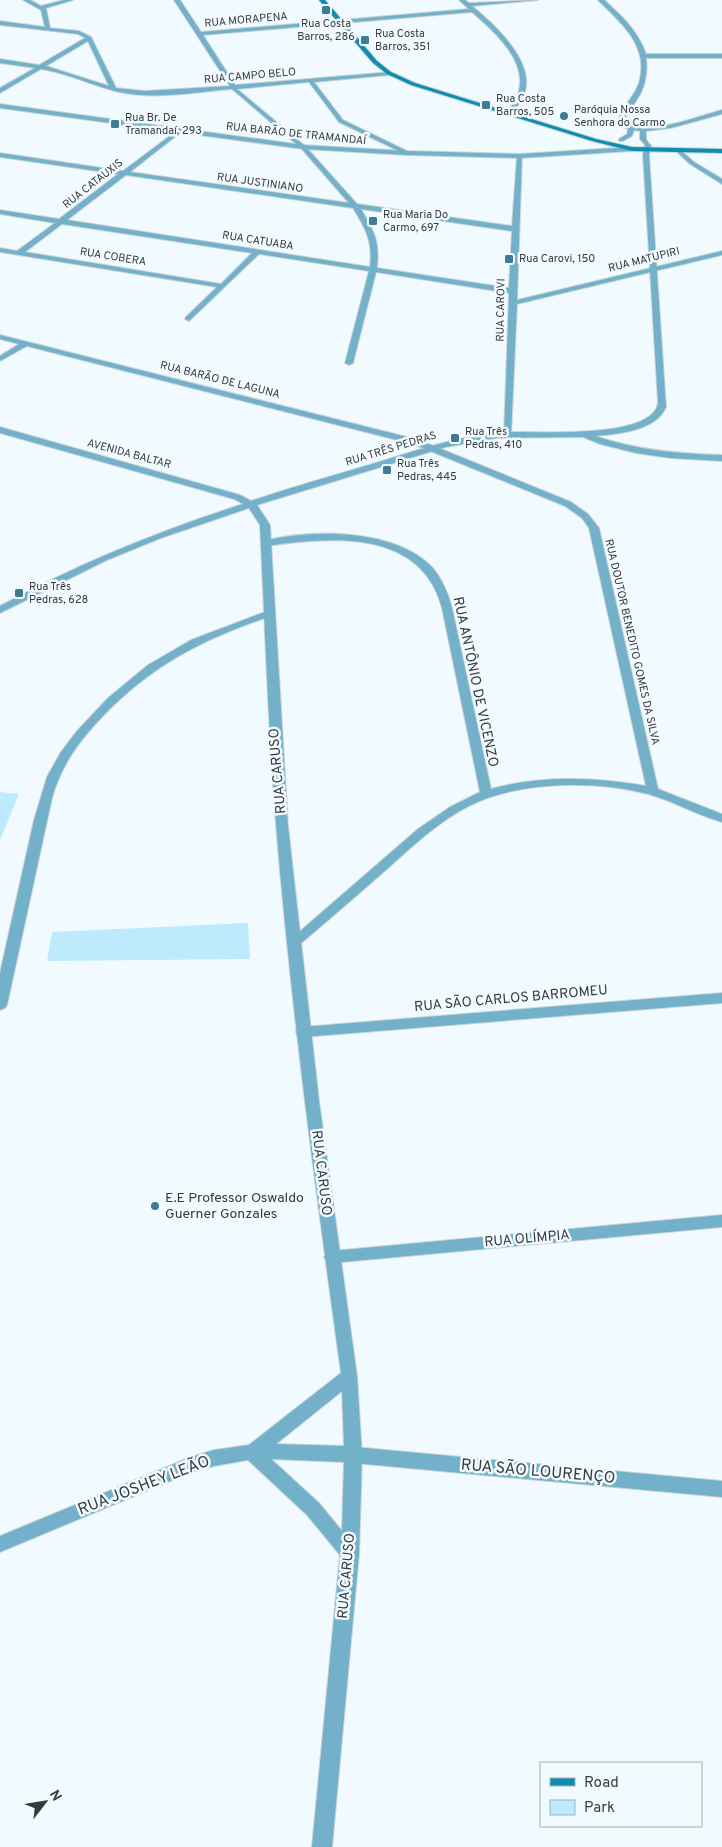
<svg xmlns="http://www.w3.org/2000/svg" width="722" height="1847" font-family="Overpass,sans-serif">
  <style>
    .green { fill: #bdeafd }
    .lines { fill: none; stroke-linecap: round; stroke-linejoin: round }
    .minor-casing { stroke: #ccd4d7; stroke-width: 2 }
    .tertiary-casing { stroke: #ccd4d7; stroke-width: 2 }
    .secondary-casing { stroke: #ccd4d7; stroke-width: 2 }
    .minor { fill: #73b1ca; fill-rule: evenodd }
    .tertiary { fill: #73b1ca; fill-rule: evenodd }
    .secondary { fill: #0e8db2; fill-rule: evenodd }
    .poi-dot { fill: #3f7c93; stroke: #f1fafe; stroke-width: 2 }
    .labels { text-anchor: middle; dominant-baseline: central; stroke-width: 5; stroke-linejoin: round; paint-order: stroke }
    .far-street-label { font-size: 11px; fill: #373b3d; stroke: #f1fafe }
    .far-poi-label { font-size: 11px; fill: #373b3d; stroke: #f1fafe; text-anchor: start }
    .street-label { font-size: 14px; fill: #373b3d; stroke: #f1fafe }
    .poi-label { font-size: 14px; fill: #373b3d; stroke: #f1fafe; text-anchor: start }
    .near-street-label { font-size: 16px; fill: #373b3d; stroke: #f1fafe }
  </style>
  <rect width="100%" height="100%" fill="#f1fafe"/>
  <g class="green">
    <polygon points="0,792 19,794 0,840"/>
    <polygon points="248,923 250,959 47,961 52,932"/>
  </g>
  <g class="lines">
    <defs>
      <g id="minor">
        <path d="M 23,0 L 30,0 L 41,6 L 64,0 L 73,0 L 46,8 L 50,28 L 79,31 L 91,37 L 116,88 L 145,91 L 230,86 L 174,0 L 180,0 L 201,32 L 469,9 L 459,0 L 465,0 L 469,3 L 538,0 L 472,6 C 495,25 542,67 521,101 C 517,106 514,113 509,116 L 506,114 C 509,109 514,103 517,97 C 531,63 495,32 472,12 L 203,35 L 235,85 L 391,72 L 389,75 L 314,82 L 343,120 L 409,152 L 409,154 L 407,155 L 339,122 L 309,82 L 237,89 L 305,146 L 357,204 L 512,226 L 517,156 L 522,155 L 517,300 L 722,251 L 722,255 L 517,304 L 511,435 L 504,437 L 509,293 L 376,272 L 353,363 L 349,365 L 345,363 L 369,271 L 259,254 L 189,321 L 185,319 L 186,317 L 217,287 L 0,252 L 0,248 L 17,251 L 55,223 L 0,214 L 0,210 L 59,219 L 118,174 L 0,157 L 0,153 L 123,171 L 179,129 L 181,130 L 181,132 L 130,172 L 349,203 L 301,148 L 232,89 C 196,92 155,100 119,92 C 93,86 68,73 41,69 L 0,93 L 0,88 L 35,68 L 0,63 L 0,59 L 39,65 L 85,38 L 78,34 L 0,25 L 0,21 L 45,27 L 41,10 ZM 88,41 L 109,86 L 46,66 ZM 126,175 L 353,208 C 366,229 373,241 370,267 L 67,220 ZM 361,209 L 512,231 L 509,288 L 377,268 C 380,240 374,232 361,209 ZM 62,224 L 252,253 L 221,284 L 25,252 Z"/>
        <path d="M 598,0 L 604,0 C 622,16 638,31 646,54 L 722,54 L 722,58 L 646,58 C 648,73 645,88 636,101 C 631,109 625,114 624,123 C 656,135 691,118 722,110 L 722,114 L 671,128 L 646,131 L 646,139 L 650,146 L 646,146 L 640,139 L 640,131 L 634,130 L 632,136 L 623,141 L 619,141 L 619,139 L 627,134 L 628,129 L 619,125 L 618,121 C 622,107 634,97 639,83 C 650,46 621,23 598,0 Z"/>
        <polygon points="678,148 694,162 722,179 722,184 690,164 676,151 675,150"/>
        <path d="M 0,335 L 419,440 L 571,502 L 588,514 L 599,528 L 658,789 L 722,814 L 722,822 C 697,815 673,801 648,794 C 595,780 518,781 469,806 C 439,821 414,845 388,868 C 359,894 329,919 299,945 L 291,945 L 289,942 L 291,939 L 418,829 L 450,807 L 480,792 L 442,608 C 421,528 330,537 266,546 L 263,545 L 263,541 C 312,529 394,528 432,567 C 442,579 448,593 452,608 L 491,789 C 541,775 595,777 646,786 L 589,528 L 582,518 L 565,506 L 413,444 L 27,346 L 0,361 L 0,356 L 19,344 L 0,339 Z"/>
        <path d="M 270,610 L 275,613 L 274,615 C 205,638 152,664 101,718 C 78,742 61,766 52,798 L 7,1005 L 5,1008 L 0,1010 L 0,973 L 34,820 L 47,777 L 61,752 L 77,731 L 108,698 L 148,665 L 191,640 Z"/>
        <polygon points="722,993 722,1003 303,1037 298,1036 296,1032 298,1028 303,1027"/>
        <polygon points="722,1215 722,1227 332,1263 327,1261 324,1257 327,1253 332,1251"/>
        <polygon points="354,1447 722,1481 722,1497 354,1463 348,1460 346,1455 348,1450"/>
      </g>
      <g id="tertiary">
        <polygon points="0,104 303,145 407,151 520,154 632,147 635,149 632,151 520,158 407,155 303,149 0,108"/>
        <path d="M 648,143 L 651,145 L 649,155 L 666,407 C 656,431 617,434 595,436 C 636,450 679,454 722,455 L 722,461 L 670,458 L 636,453 L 600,444 L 583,437 L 497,438 L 446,447 L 257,505 L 270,525 L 288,826 L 319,1101 L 357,1376 L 362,1455 L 359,1554 L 332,1847 L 312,1847 L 340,1555 L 307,1515 L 248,1460 L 214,1466 L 192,1472 L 0,1552 L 0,1536 L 191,1457 L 214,1450 L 249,1445 L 341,1373 C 316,1191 291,1008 276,824 C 268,725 265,625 260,525 L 249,508 L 161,538 L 107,560 L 0,613 L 0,606 C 78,564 159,531 243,504 L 234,499 L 0,433 L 0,427 L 240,495 L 251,501 C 295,486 339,474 382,461 C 424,448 465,434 509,432 C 536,431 655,440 658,402 L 643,155 L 645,145 ZM 342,1391 L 344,1446 L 276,1444 ZM 271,1459 L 344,1462 L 342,1531 L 319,1503 Z"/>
      </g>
      <polygon id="secondary" points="319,0 325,0 377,61 391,72 415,83 596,139 632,147 722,149 722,153 632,151 592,141 411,85 387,74 373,63"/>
    </defs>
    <use href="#minor" class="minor-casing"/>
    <use href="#tertiary" class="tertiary-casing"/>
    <use href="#secondary" class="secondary-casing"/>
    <use href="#minor" class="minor"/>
    <use href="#tertiary" class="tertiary"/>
    <use href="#secondary" class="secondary"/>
  </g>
  <g class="poi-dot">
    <rect x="321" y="5" width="10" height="10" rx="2.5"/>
    <rect x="360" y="35" width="10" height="10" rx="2.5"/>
    <rect x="481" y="100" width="10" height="10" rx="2.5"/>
    <circle cx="564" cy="116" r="5"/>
    <rect x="110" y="119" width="10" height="10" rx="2.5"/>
    <rect x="368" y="216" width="10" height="10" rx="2.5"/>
    <rect x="504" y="254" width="10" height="10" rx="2.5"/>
    <rect x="450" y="433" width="10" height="10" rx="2.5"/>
    <rect x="382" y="465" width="10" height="10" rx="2.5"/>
    <rect x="14" y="588" width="10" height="10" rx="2.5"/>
    <circle cx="155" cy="1206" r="5"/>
  </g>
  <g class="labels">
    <g class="far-street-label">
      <text transform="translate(246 20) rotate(-5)">RUA MORAPENA</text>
      <text transform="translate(250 76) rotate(-5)">RUA CAMPO BELO</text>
      <text transform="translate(296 134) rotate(6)">RUA BARÃO DE TRAMANDAÍ</text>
      <text transform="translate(260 183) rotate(8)">RUA JUSTINIANO</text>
      <text transform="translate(93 184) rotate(-38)">RUA CATAUXIS</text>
      <text transform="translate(258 241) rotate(9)">RUA CATUABA</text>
      <text transform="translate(113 257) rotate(9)">RUA COBERA</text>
      <text transform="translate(644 260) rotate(-14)">RUA MATUPIRI</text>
      <text transform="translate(501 310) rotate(-89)">RUA CAROVI</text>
      <text transform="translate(220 380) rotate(14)">RUA BARÃO DE LAGUNA</text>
      <text transform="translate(391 449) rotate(-17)">RUA TRÊS PEDRAS</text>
      <text transform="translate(129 454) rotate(15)">AVENIDA BALTAR</text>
      <text transform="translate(632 642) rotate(77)">RUA DOUTOR BENEDITO GOMES DA SILVA</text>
    </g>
    <g class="far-poi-label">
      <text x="326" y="24" text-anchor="middle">Rua Costa<tspan x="326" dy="13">Barros, 286</tspan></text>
      <text x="375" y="34">Rua Costa<tspan x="375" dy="13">Barros, 351</tspan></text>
      <text x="496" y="99">Rua Costa<tspan x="496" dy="13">Barros, 505</tspan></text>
      <text x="574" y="110">Paróquia Nossa<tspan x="574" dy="13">Senhora do Carmo</tspan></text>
      <text x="125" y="118">Rua Br. De<tspan x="125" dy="13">Tramandaí, 293</tspan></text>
      <text x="383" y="215">Rua Maria Do<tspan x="383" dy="13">Carmo, 697</tspan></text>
      <text x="519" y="259">Rua Carovi, 150</text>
      <text x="465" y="432">Rua Três<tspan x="465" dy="13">Pedras, 410</tspan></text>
      <text x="397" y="464">Rua Três<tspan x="397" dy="13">Pedras, 445</tspan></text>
      <text x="29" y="587">Rua Três<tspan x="29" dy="13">Pedras, 628</tspan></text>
    </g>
    <g class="street-label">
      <text transform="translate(475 682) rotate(78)">RUA ANTÔNIO DE VICENZO</text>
      <text transform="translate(278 771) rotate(-95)">RUA CARUSO</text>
      <text transform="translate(511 999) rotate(-5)">RUA SÃO CARLOS BARROMEU</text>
      <text transform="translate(321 1173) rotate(83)">RUA CARUSO</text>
      <text transform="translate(527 1239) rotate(-5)">RUA OLÍMPIA</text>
      <text transform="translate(347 1576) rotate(-85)">RUA CARUSO</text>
    </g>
    <g class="poi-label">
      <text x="165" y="1198">E.E Professor Oswaldo<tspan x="165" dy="16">Guerner Gonzales</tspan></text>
    </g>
    <g class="near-street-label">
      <text transform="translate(538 1472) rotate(5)">RUA SÃO LOURENÇO</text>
      <text transform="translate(144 1486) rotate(-21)">RUA JOSHEY LEÃO</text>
    </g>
  </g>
  <rect x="540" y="1762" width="162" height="65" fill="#f1fafe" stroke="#a7aeb1"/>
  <rect x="550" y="1778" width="25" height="8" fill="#0e8db2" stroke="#a7aeb1"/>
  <text x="584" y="1787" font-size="15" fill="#373b3d">Road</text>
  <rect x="550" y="1800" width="25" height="15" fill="#bdeafd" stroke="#a7aeb1"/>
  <text x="584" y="1812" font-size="15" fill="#373b3d">Park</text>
  <g transform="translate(45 1802) rotate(59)" stroke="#f1fafe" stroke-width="4" paint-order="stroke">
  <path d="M0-4L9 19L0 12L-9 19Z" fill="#373b3d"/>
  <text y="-8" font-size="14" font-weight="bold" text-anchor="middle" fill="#373b3d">N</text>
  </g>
</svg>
